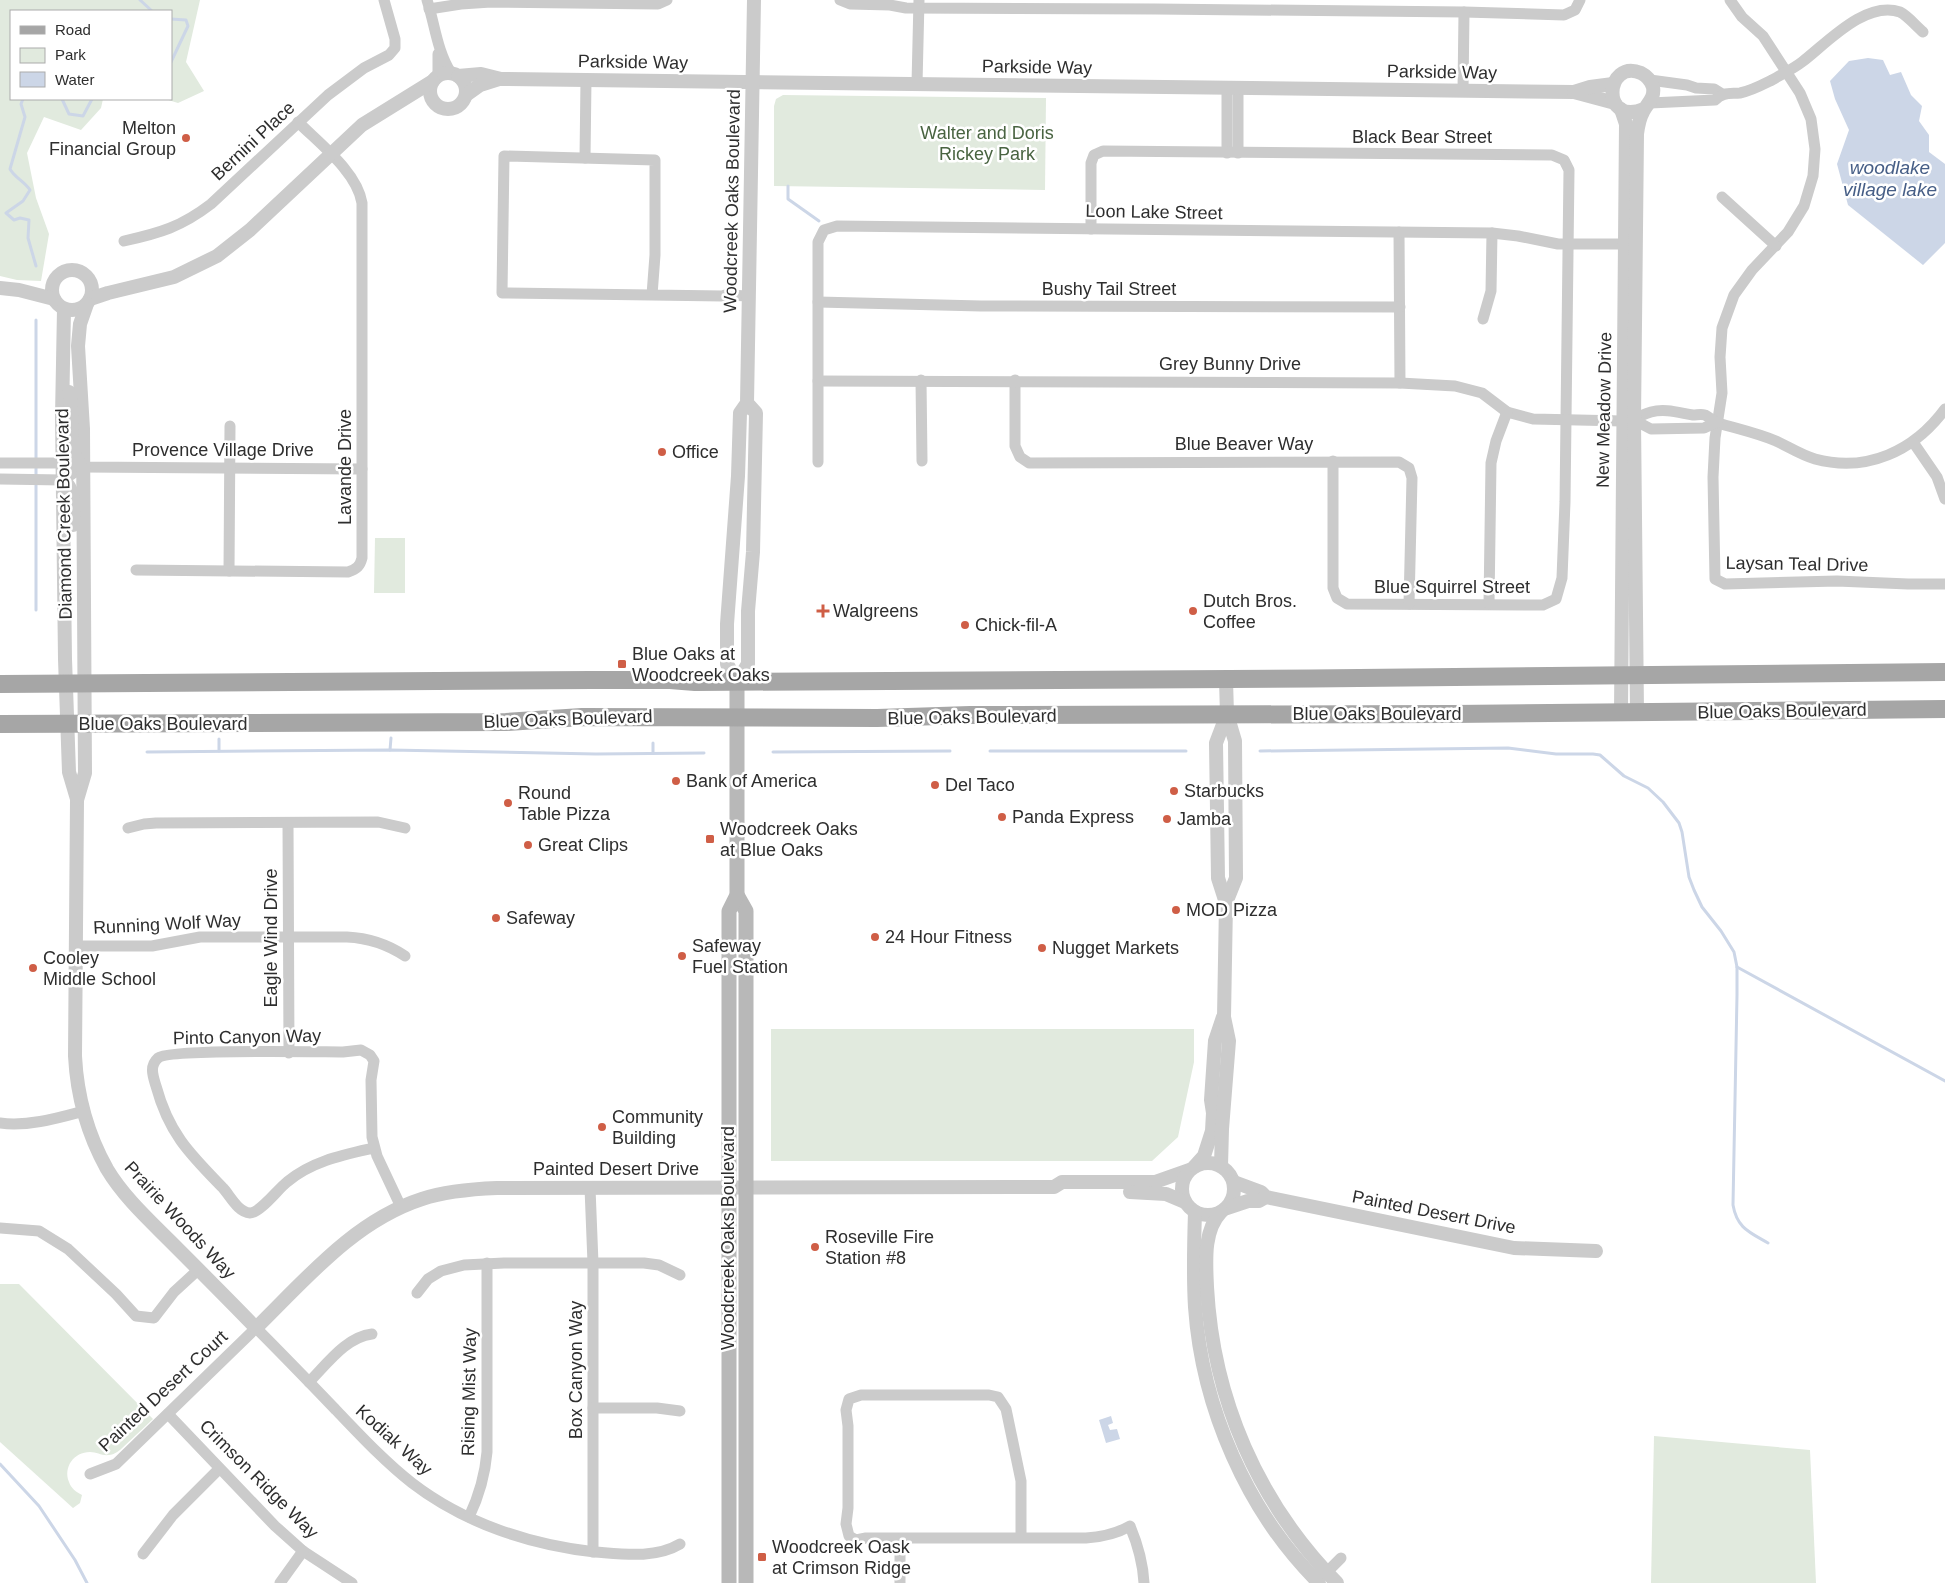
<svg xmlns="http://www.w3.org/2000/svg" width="1945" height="1583" font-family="Helvetica,sans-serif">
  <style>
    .green { fill: #e1eade }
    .water { fill: #ccd6e7 }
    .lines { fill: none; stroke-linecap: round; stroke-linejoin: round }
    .stream { stroke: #ccd6e7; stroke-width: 3 }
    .minor { stroke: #cbcbcb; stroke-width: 11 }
    .tertiary { stroke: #cbcbcb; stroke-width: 14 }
    .secondary { stroke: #b8b8b8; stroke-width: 15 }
    .primary { stroke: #a6a6a6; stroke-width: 18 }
    .poi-dot { fill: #cf5e46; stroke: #fff; stroke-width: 2 }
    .labels { text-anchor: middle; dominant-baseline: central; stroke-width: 5; stroke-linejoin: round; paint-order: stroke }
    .street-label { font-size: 18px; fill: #2e2e2e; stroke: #fff }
    .poi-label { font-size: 18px; fill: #2e2e2e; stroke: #fff; text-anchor: start }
    .park-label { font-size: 18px; fill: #496441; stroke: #fff }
    .water-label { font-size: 19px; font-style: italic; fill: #465e86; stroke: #fff }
  </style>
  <rect width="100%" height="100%" fill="#fff"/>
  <g class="green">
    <polygon points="0,0 200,0 186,62 204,91 178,103 165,99 171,99 171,11 11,11 11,99 103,99 101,108 81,130 44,117 27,153 36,198 49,234 41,281 17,280 0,276"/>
    <polygon points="783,95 1046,98 1045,190 774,186 774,106 776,99"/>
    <polygon points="375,538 405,538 405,593 374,593"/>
    <polygon points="771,1029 1194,1029 1194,1062 1178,1137 1152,1161 771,1161"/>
    <path d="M 0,1284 L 19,1284 L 153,1419 L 120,1450 C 117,1452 113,1455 109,1455 C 102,1456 97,1452 90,1452 C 74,1452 63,1467 69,1482 C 71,1488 76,1492 82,1495 L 80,1503 L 73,1508 L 0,1442 Z"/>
    <polygon points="1654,1436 1810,1450 1816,1583 1651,1583"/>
  </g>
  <g class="water">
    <polygon points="1868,58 1883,60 1890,75 1901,72 1911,95 1922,106 1919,121 1929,135 1929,152 1945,164 1945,243 1923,265 1848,205 1837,164 1849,130 1835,99 1830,81 1849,61"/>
    <polygon points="1111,1416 1113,1423 1108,1425 1110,1430 1117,1429 1120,1439 1106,1443 1099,1420"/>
  </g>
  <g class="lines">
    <g class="stream">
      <polyline points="140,0 152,11"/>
      <polyline points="171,19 186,20 188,26 171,62"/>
      <path d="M 23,99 L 21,104 L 25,117 L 10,169 C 15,178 24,181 30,190 L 23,201 L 6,213 L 14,220 L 20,218 L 29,220 L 28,238 L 36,266"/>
      <polyline points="62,99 69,114 83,116 92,99"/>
      <polyline points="788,186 788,199 819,221"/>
      <polyline points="36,320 36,460"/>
      <polyline points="36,466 36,610"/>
      <polyline points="219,739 219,751"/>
      <polyline points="653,743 653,753"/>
      <polyline points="390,750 391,738"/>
      <polyline points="990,751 1186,751"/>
      <path d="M 1260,751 L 1508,748 L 1556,754 L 1593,754 L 1600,755 L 1624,776 L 1648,788 L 1663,802 L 1679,823 L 1682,832 L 1689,877 L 1694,890 L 1702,907 L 1721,931 L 1734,952 L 1737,967 L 1737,995 L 1733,1205 C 1737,1228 1749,1232 1768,1243"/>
      <polyline points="147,752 390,750 596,754 704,753"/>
      <polyline points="773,752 950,751"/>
      <polyline points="1737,967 1945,1081"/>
      <polyline points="0,1464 39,1506 75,1560 87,1583"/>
    </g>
    <g class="minor">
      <path d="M 427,0 C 435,25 437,51 451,73"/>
      <polyline points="840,0 850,4 890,5 906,8 1156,9 1464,12 1564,15 1575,10 1580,0"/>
      <polyline points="1730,0 1742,17 1763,36 1800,93 1811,119 1815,149 1813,176 1804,206 1788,232 1752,270 1734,295 1722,328 1720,357 1722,393 1715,438 1713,477 1715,579 1725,584 1837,581 1908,584 1945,584"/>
      <polyline points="429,9 461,4 491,2 658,4 667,0"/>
      <polyline points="438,76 438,54"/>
      <polyline points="1650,80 1687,85 1696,88 1714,89 1722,94"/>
      <polyline points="917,84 919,0"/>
      <polyline points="1227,88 1227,153"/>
      <polyline points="1238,88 1238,153"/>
      <polyline points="1463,91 1464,12"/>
      <path d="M 1650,103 L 1715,100 C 1723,92 1730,94 1740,93 C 1751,91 1762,85 1772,80 C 1782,74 1793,69 1802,62 C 1826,44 1865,0 1900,12 C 1908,16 1916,26 1923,32"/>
      <polyline points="585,158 586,80"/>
      <polyline points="1722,197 1776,246"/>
      <polyline points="1091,229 1091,163 1094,155 1103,151 1552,155 1564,160 1569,170 1565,502 1562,578 1556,599 1543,605 1347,604 1337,598 1333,588 1333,461"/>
      <polyline points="1399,232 1400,383"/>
      <path d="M 124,241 C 160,233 181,227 211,204 L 328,95 L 364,68 L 389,55 L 395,48 L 395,39 L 384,0"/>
      <path d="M 652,295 L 655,255 L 655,160 L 504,156 L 502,293 C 576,294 650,295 723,296 L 725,295 L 749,296"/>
      <polyline points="818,302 981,306 1400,307"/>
      <polyline points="1483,319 1491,291 1492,233"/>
      <polyline points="921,380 922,461"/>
      <polyline points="1015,380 1015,446 1020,457 1029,463 1399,462 1409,468 1412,478 1409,604"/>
      <path d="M 818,381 L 1400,383 L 1455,386 L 1482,393 L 1507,412 L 1533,419 L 1623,421 C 1636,420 1640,415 1651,412 C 1665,408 1680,413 1693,415 C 1697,415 1701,414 1705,415 C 1709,417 1713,421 1718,423 C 1738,429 1757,433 1776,441 C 1789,447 1801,455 1815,459 C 1867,473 1914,451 1945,409"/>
      <polyline points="1634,420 1651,429 1704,428 1717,422"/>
      <polyline points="1913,442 1937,477 1945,499"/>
      <polyline points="818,462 818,242 824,230 837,226 1492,233 1518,236 1558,244 1634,244"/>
      <polyline points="0,463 62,463 83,467 362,469"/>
      <polyline points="0,479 63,480 83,467"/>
      <path d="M 136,570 L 348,572 C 357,569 360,566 362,558 L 362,203 C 357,172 320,144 298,122"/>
      <polyline points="229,571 230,426"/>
      <polyline points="1489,604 1491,463 1496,441 1507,412"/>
      <polyline points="288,823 289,1053"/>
      <polyline points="128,828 144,824 156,823 378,822 405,828"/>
      <path d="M 77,946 L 152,946 L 200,937 L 347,937 C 369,938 387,944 405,956"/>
      <path d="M 0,1123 C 27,1127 58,1118 84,1111"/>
      <path d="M 374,1148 C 343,1155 312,1161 287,1182 C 278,1189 260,1213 250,1213 C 238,1212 231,1197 223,1188 C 190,1154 169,1134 156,1086 C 153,1076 149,1066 158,1058 C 169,1049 318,1052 343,1052 L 361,1050 L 370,1055 L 374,1061 L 371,1080 L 372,1137 L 377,1156 L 401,1207"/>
      <polyline points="590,1188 593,1263 593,1552"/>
      <polyline points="0,1228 39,1231 68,1249 116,1294 136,1316 154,1318 174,1292 198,1270"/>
      <polyline points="417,1293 428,1279 441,1271 464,1265 504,1263 644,1263 659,1265 680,1275"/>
      <path d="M 309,1382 C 327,1364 346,1337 372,1334"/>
      <polyline points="593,1408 657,1408 680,1411"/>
      <polyline points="168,1414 275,1526 303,1551 352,1583"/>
      <path d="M 90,1474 L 116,1464 L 256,1328 C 283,1355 309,1382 336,1410 C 360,1435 384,1461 412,1483 C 464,1523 530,1545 595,1552 C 622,1554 655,1559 680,1544"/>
      <path d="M 469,1517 C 479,1496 485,1476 487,1452 L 487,1263"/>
      <path d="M 1021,1538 L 1021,1481 L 1006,1409 L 998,1397 L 989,1395 L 861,1395 L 849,1399 L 846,1410 L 848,1426 L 848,1508 L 846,1524 L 849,1536 L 856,1540 L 866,1538 L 1086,1538 C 1103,1537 1116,1534 1130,1526 C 1138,1545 1143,1563 1144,1583"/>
      <polyline points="900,1539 900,1583"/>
      <polyline points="143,1554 173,1515 219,1469"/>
      <polyline points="1327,1572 1341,1558"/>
      <polyline points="280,1583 303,1551"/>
    </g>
    <g class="tertiary">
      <circle cx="448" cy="91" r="18"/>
      <polyline points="458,76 481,74 501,79 586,80 1574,92 1615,103"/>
      <polyline points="1574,92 1590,87 1613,84"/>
      <polyline points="466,95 480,85 499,79"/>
      <polyline points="1621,109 1626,124 1621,712"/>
      <circle cx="72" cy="290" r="20"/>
      <polyline points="0,288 19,290 54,299"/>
      <polyline points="90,299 108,293 174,277 217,256 250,230 362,125 433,81"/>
      <path d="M 87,304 L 80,324 L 78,346 L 83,429 L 85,773 L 77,800 L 75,1056 C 77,1095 88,1135 107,1169 C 123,1196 148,1219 170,1241 C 199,1270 228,1299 256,1328 C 306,1279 354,1221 422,1199 C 446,1191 472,1189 497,1188 L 1054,1187 L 1062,1182 L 1155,1182 L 1189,1170"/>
      <polyline points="64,309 62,417 65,659 69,772 77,799"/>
      <path d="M 69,392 C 74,411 67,451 80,464"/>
      <polyline points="747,403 756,413 753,552 748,611 748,664 737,682 727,664 727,624 738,476 740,413 747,403 754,0"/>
      <path d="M 63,480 C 77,491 73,508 73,525"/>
      <polyline points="1226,680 1227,714 1235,741 1236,878 1226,903"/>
      <path d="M 1637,712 L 1634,420 L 1637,134 C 1638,126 1639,119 1643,112 C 1647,103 1655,99 1653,87 C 1651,81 1647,76 1641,73 C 1605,58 1600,127 1644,109"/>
      <circle cx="1208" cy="1189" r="26"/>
      <polyline points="1195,1166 1204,1156 1212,1131 1213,1113 1211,1100 1215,1041 1223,1017"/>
      <polyline points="1221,1166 1222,1129 1229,1041 1224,1017 1226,903 1218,878 1216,743 1227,714"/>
      <polyline points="1234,1182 1261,1192 1266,1197 1514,1248 1596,1251"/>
      <polyline points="1130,1192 1166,1194 1185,1202"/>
      <polyline points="1227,1208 1248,1201 1259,1201 1266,1197"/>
      <path d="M 1195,1212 C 1194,1243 1193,1275 1195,1307 C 1202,1407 1247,1512 1319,1583"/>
      <path d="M 1221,1212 C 1203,1231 1206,1262 1207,1287 C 1213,1399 1258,1503 1337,1583"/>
    </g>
    <g class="secondary">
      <polyline points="737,895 746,911 746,1583"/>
      <polyline points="729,1583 729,911 737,895 737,682"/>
    </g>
    <g class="primary">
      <path d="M 0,684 L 591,680 L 670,680 L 695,682 C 1112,680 1528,678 1945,672"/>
      <polyline points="0,724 506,722 582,717 877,718 970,715 1453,714 1945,709"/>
    </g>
  </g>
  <g class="poi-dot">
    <circle cx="186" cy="138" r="5"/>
    <circle cx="662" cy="452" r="5"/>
    <path d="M820.5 603.5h5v5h5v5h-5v5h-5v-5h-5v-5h5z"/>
    <circle cx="1193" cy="611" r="5"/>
    <circle cx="965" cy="625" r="5"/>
    <rect x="617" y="659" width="10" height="10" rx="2.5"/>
    <circle cx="676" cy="781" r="5"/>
    <circle cx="935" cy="785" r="5"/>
    <circle cx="1174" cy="791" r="5"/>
    <circle cx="508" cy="803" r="5"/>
    <circle cx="1002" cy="817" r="5"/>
    <circle cx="1167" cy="819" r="5"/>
    <rect x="705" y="834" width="10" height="10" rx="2.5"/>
    <circle cx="528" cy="845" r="5"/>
    <circle cx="1176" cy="910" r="5"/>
    <circle cx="496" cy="918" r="5"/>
    <circle cx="875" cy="937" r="5"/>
    <circle cx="1042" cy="948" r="5"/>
    <circle cx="682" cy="956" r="5"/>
    <circle cx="33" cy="968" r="5"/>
    <circle cx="602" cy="1127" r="5"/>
    <circle cx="815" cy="1247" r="5"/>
    <rect x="757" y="1552" width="10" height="10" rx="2.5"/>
  </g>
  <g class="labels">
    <g class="street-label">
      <text transform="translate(633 62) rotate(1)">Parkside Way</text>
      <text transform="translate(1037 67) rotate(1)">Parkside Way</text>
      <text transform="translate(1442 72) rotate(1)">Parkside Way</text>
      <text x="1422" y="137">Black Bear Street</text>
      <text transform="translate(253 141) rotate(-43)">Bernini Place</text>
      <text transform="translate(732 201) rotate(-89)">Woodcreek Oaks Boulevard</text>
      <text transform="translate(1154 212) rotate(1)">Loon Lake Street</text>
      <text x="1109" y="289">Bushy Tail Street</text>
      <text x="1230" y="364">Grey Bunny Drive</text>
      <text transform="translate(1604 410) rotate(-89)">New Meadow Drive</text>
      <text x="1244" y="444">Blue Beaver Way</text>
      <text x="223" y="450">Provence Village Drive</text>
      <text transform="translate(345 467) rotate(-90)">Lavande Drive</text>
      <text transform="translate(64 514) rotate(-91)">Diamond Creek Boulevard</text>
      <text transform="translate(1797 564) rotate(1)">Laysan Teal Drive</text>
      <text x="1452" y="587">Blue Squirrel Street</text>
      <text transform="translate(1782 711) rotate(-1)">Blue Oaks Boulevard</text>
      <text x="1377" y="714">Blue Oaks Boulevard</text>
      <text transform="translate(972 717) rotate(-1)">Blue Oaks Boulevard</text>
      <text transform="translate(568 719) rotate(-2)">Blue Oaks Boulevard</text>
      <text x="163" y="724">Blue Oaks Boulevard</text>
      <text transform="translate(167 924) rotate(-3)">Running Wolf Way</text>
      <text transform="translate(271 938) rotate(-90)">Eagle Wind Drive</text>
      <text transform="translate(247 1037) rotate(-1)">Pinto Canyon Way</text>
      <text x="616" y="1169">Painted Desert Drive</text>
      <text transform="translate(1434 1212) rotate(11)">Painted Desert Drive</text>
      <text transform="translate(180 1220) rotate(47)">Prairie Woods Way</text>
      <text transform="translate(728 1238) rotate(-90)">Woodcreek Oaks Boulevard</text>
      <text transform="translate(576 1370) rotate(-90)">Box Canyon Way</text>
      <text transform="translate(163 1391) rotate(-43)">Painted Desert Court</text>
      <text transform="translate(469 1392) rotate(-89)">Rising Mist Way</text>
      <text transform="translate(394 1440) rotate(42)">Kodiak Way</text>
      <text transform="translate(259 1479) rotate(45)">Crimson Ridge Way</text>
    </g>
    <g class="poi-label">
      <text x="176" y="128" text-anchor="end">Melton<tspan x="176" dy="21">Financial Group</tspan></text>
      <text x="672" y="452">Office</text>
      <text x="1203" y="601">Dutch Bros.<tspan x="1203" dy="21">Coffee</tspan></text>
      <text x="833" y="611">Walgreens</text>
      <text x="975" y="625">Chick-fil-A</text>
      <text x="632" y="654">Blue Oaks at<tspan x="632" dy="21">Woodcreek Oaks</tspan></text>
      <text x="686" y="781">Bank of America</text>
      <text x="945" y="785">Del Taco</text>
      <text x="1184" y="791">Starbucks</text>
      <text x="518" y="793">Round<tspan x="518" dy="21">Table Pizza</tspan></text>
      <text x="1012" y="817">Panda Express</text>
      <text x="1177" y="819">Jamba</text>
      <text x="720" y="829">Woodcreek Oaks<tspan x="720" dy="21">at Blue Oaks</tspan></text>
      <text x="538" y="845">Great Clips</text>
      <text x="1186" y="910">MOD Pizza</text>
      <text x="506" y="918">Safeway</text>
      <text x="885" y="937">24 Hour Fitness</text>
      <text x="692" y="946">Safeway<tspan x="692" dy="21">Fuel Station</tspan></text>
      <text x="1052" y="948">Nugget Markets</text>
      <text x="43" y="958">Cooley<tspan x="43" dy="21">Middle School</tspan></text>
      <text x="612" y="1117">Community<tspan x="612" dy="21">Building</tspan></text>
      <text x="825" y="1237">Roseville Fire<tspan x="825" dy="21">Station #8</tspan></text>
      <text x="772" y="1547">Woodcreek Oask<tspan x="772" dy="21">at Crimson Ridge</tspan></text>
    </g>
    <g class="park-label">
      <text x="987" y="133">Walter and Doris<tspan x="987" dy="21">Rickey Park</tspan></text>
    </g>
    <g class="water-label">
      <text x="1890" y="167">woodlake<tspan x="1890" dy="22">village lake</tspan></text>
    </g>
  </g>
  <rect x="10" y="10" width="162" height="90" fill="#ffffff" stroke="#ababab"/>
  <rect x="20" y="26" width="25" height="8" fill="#a6a6a6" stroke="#ababab"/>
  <text x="55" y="35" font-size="15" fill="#2e2e2e">Road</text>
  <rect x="20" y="48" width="25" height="15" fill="#e1eade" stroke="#ababab"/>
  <text x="55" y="60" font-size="15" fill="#2e2e2e">Park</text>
  <rect x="20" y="72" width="25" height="15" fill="#ccd6e7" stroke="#ababab"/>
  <text x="55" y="85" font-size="15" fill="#2e2e2e">Water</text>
</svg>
